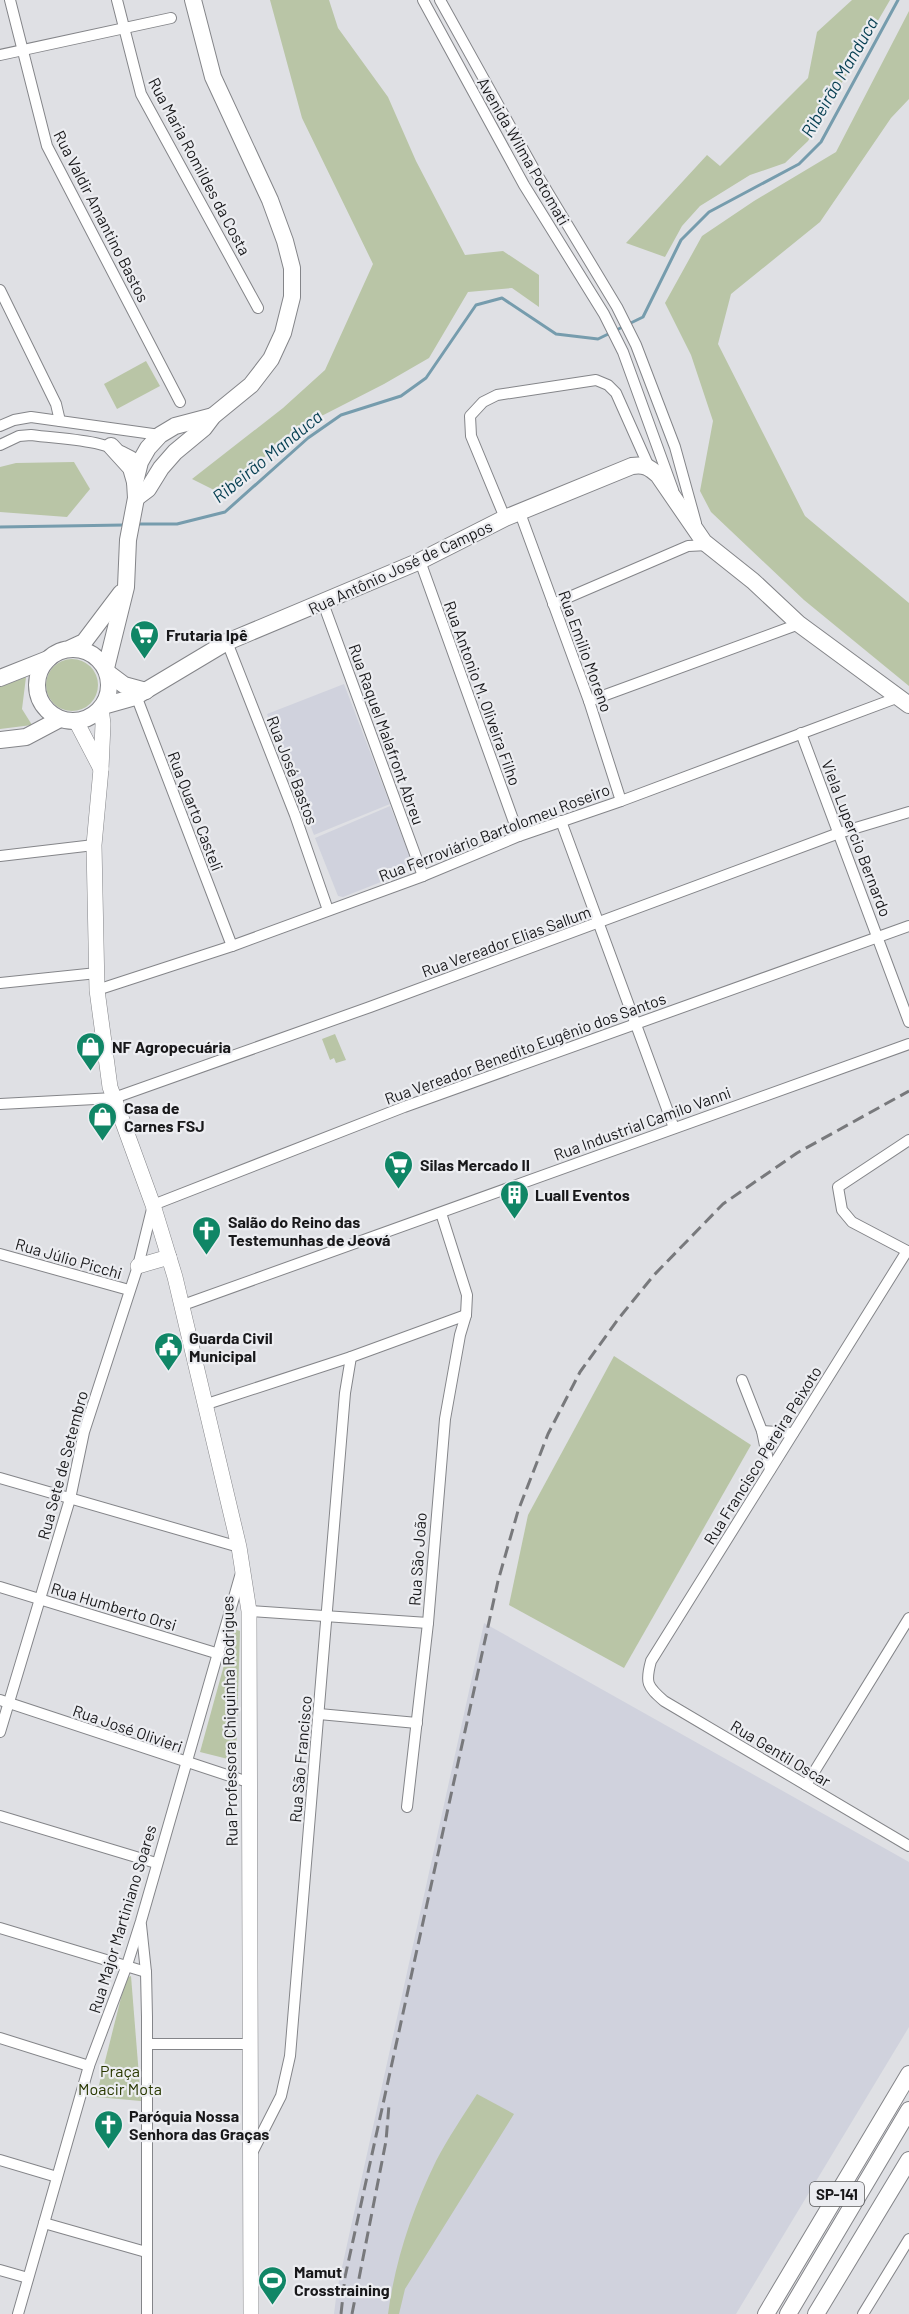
<svg xmlns="http://www.w3.org/2000/svg" width="909" height="2314" font-family="Barlow,sans-serif">
  <style>
    .built { fill: #d0d2dd }
    .green { fill: #b9c5a6 }
    .lines { fill: none; stroke-linecap: round; stroke-linejoin: round }
    .stream { stroke: #769cad; stroke-width: 3 }
    .minor-casing { stroke: #848589; stroke-width: 12 }
    .secondary-casing { stroke: #848589; stroke-width: 16 }
    .primary-casing { stroke: #848589; stroke-width: 18 }
    .minor { stroke: #fff; stroke-width: 10 }
    .secondary { stroke: #fff; stroke-width: 15 }
    .primary { stroke: #fff; stroke-width: 16 }
    .rail { stroke: #78797c; stroke-width: 3; stroke-dasharray: 12 6; stroke-linecap: butt }
    .labels { text-anchor: middle; dominant-baseline: central; stroke-width: 4.5; stroke-linejoin: round; paint-order: stroke }
    .shield { fill: #ecedf1; stroke: #58585a; stroke-width: 1.5 }
    .shield-label { font-size: 15px; font-weight: bold; fill: #18181a }
    .street-label { font-size: 16px; fill: #18181a; stroke: #ecedf1 }
    .poi-label { font-size: 16px; font-weight: bold; fill: #18181a; stroke: #ecedf1; text-anchor: start }
    .park-label { font-size: 16px; fill: #293800; stroke: #ecedf1 }
    .water-label { font-size: 18px; font-style: italic; fill: #053e51; stroke: #ecedf1 }
  </style>
  <rect width="100%" height="100%" fill="#dfe0e4"/>
  <g class="built">
    <polygon points="344,684 390,804 314,835 267,714"/>
    <polygon points="390,806 411,859 408,866 401,874 343,897 338,896 315,838"/>
    <polygon points="484,1623 909,1862 909,2027 736,2314 334,2314 337,2290"/>
  </g>
  <g class="green">
    <polygon points="270,0 329,0 338,28 388,97 416,161 465,255 503,251 539,275 539,307 512,288 468,292 429,358 384,384 298,428 222,494 192,479 283,408 325,370 373,264 302,118"/>
    <polygon points="852,0 890,0 808,141 785,163 750,175 700,206 682,226 665,257 626,243 707,155 720,166 808,78 817,32"/>
    <polygon points="909,11 909,99 891,118 820,222 731,294 718,344 805,516 909,603 909,686 804,600 711,512 700,491 713,421 691,355 665,303 702,236 754,201 836,152"/>
    <polygon points="146,361 160,386 117,409 104,384"/>
    <polygon points="74,462 90,489 67,517 0,512 0,467 16,463"/>
    <circle cx="72" cy="685" r="26"/>
    <polygon points="26,677 22,709 32,725 0,729 0,687"/>
    <polygon points="335,1034 346,1060 336,1063 334,1058 330,1060 322,1039"/>
    <polygon points="614,1356 751,1445 624,1668 509,1605 528,1515"/>
    <polygon points="234,1629 240,1631 236,1761 200,1752"/>
    <polygon points="131,1976 141,2101 96,2097 126,1978"/>
    <path d="M 477,2094 L 514,2114 L 405,2289 L 399,2314 L 388,2314 C 395,2261 412,2210 436,2161 C 448,2138 463,2116 477,2094 Z"/>
  </g>
  <g class="lines">
    <g class="stream">
      <polyline points="137,524 177,524 225,512 308,438 341,415 401,396 426,378 476,305 502,298 556,334 598,339 643,317 681,240 709,212 799,164 821,142 898,0"/>
      <polyline points="0,527 124,525"/>
    </g>
    <defs>
      <g id="minor">
        <polyline points="10,0 47,146 180,402"/>
        <polyline points="117,0 141,94 258,308"/>
        <polyline points="423,0 524,185 604,314 623,352 673,490"/>
        <polyline points="440,0 535,171 617,307 636,345 675,447 696,523"/>
        <polyline points="0,55 171,18"/>
        <polyline points="0,290 56,404 60,421"/>
        <polyline points="0,426 14,420 31,417 160,435"/>
        <path d="M 0,445 L 19,436 L 31,435 C 68,440 110,439 140,462"/>
        <polyline points="520,513 589,701 621,801"/>
        <polyline points="505,518 471,436 470,416 483,402 497,395 596,380 608,385 616,393 649,467"/>
        <polyline points="420,561 519,836"/>
        <polyline points="323,603 423,876"/>
        <polyline points="553,604 688,546 708,545"/>
        <polyline points="227,642 295,815 328,910"/>
        <polyline points="135,693 232,946"/>
        <polyline points="589,701 799,624"/>
        <polyline points="801,733 909,1022"/>
        <polyline points="561,821 674,1128"/>
        <polyline points="0,856 94,845"/>
        <polyline points="0,983 97,973"/>
        <polyline points="97,990 232,946 423,876 519,836 621,801 899,697"/>
        <polyline points="0,1104 114,1098 370,1007 839,833 909,812"/>
        <polyline points="909,1140 838,1187 842,1210 852,1222 909,1252"/>
        <path d="M 907,1251 L 651,1661 C 645,1683 647,1686 664,1701 L 909,1846"/>
        <polyline points="0,1254 129,1290"/>
        <polyline points="183,1305 909,1044"/>
        <polyline points="742,1380 762,1431"/>
        <polyline points="207,1404 351,1357 466,1315"/>
        <polyline points="770,1470 762,1431 793,1433"/>
        <polyline points="0,1478 239,1547"/>
        <polyline points="0,1587 219,1654"/>
        <polyline points="249,1611 428,1623"/>
        <polyline points="0,1700 248,1782"/>
        <polyline points="319,1714 417,1723"/>
        <polyline points="0,1732 70,1499 84,1432 138,1266 153,1205 404,1107 909,926"/>
        <polyline points="806,1785 909,1618"/>
        <polyline points="407,1807 428,1623 445,1419 460,1335 466,1315 467,1295 441,1213"/>
        <polyline points="0,1816 156,1863"/>
        <polyline points="141,1925 146,1972 147,2017 147,2314"/>
        <polyline points="0,1928 146,1972"/>
        <polyline points="0,2038 89,2066"/>
        <polyline points="147,2044 249,2044"/>
        <polyline points="252,2153 281,2096 290,2056 345,1393 351,1357"/>
        <polyline points="0,2160 57,2177"/>
        <polyline points="44,2223 146,2252"/>
        <polyline points="0,2270 28,2278"/>
        <polyline points="18,2314 89,2066 127,1965 141,1921 241,1573"/>
        <polyline points="863,2314 909,2239"/>
      </g>
      <g id="secondary">
        <polyline points="101,708 103,724 101,769 94,845 97,990 110,1087 153,1205 175,1277 239,1547 249,1611 251,2314"/>
        <polyline points="76,721 101,769"/>
        <polyline points="138,1266 169,1257"/>
      </g>
      <g id="primary">
        <polyline points="111,446 131,468 135,482"/>
        <polyline points="136,498 148,489 161,468 175,452 204,428 213,416 251,385 271,359 283,333 292,297 292,268 285,241 270,200 213,77 193,0"/>
        <polyline points="71,648 84,642 121,593"/>
        <circle cx="73" cy="685" r="36"/>
        <polyline points="106,668 126,587 128,540 136,498 135,482 140,462 148,448 160,435 175,426 213,416"/>
        <polyline points="108,673 124,685 146,691"/>
        <polyline points="0,678 48,659"/>
        <path d="M 103,706 L 135,697 L 227,642 L 420,561 L 505,518 L 632,466 C 644,464 649,467 658,475 L 704,542 L 753,581 L 799,624 L 909,705"/>
        <polyline points="0,740 26,737 60,719"/>
        <polyline points="766,2314 909,2074"/>
        <polyline points="788,2314 909,2110"/>
        <polyline points="816,2314 909,2160"/>
      </g>
    </defs>
    <use href="#minor" class="minor-casing"/>
    <use href="#secondary" class="secondary-casing"/>
    <use href="#primary" class="primary-casing"/>
    <use href="#minor" class="minor"/>
    <use href="#secondary" class="secondary"/>
    <use href="#primary" class="primary"/>
    <g class="rail">
      <polyline points="341,2314 345,2277 498,1581 518,1511 548,1434 580,1372 619,1318 654,1275 723,1204 797,1153 909,1091"/>
      <polyline points="352,2314 386,2141 389,2105"/>
    </g>
  </g>
  <defs>
    <symbol id="supermarket-pin" viewBox="-11 -11 22 30"><path d="M0 17L-7.5 6A9.5 9.5 0 1 1 7.5 6Z" fill="#108666" stroke="#ecedf1"/><path d="M-6-5.5h2.5l.6 2H6L4.5 2H-2.5L-4.4-4H-6ZM-1.5 3.2a1.3 1.3 0 1 0 .1 0ZM3 3.2a1.3 1.3 0 1 0 .1 0Z" fill="#fff"/></symbol>
    <symbol id="shop-pin" viewBox="-11 -11 22 30"><path d="M0 17L-7.5 6A9.5 9.5 0 1 1 7.5 6Z" fill="#108666" stroke="#ecedf1"/><path d="M-5-2.5h2.3a2.7 3.5 0 0 1 5.4 0H5L5.5 6h-11ZM-1.5-2.5h3a1.5 2.3 0 0 0-3 0Z" fill="#fff"/></symbol>
    <symbol id="building-pin" viewBox="-11 -11 22 30"><path d="M0 17L-7.5 6A9.5 9.5 0 1 1 7.5 6Z" fill="#108666" stroke="#ecedf1"/><path d="M-4-6H4V6H1V3H-1V6H-4ZM-2.5-4.3h1.7v1.8h-1.7ZM.8-4.3h1.7v1.8H.8ZM-2.5-1h1.7V.8h-1.7ZM.8-1h1.7V.8H.8Z" fill="#fff"/></symbol>
    <symbol id="church-pin" viewBox="-11 -11 22 30"><path d="M0 17L-7.5 6A9.5 9.5 0 1 1 7.5 6Z" fill="#108666" stroke="#ecedf1"/><path d="M-1.2-6h2.4v3.5h3.3v2.4h-3.3V6h-2.4V-.1h-3.3v-2.4h3.3Z" fill="#fff"/></symbol>
    <symbol id="civic-pin" viewBox="-11 -11 22 30"><path d="M0 17L-7.5 6A9.5 9.5 0 1 1 7.5 6Z" fill="#108666" stroke="#ecedf1"/><path d="M-.6-6.5H3V-4.5H.6V-3L4-1V1h2V6H-6V1h2V-1L-.6-3ZM-1.2 2.5V6h2.4V2.5Z" fill="#fff"/></symbol>
    <symbol id="stadium-pin" viewBox="-11 -11 22 30"><path d="M0 17L-7.5 6A9.5 9.5 0 1 1 7.5 6Z" fill="#108666" stroke="#ecedf1"/><path d="M0-5a6.5 5 0 1 0 0 10a6.5 5 0 1 0 0-10ZM-3.5-1.8h7v3.6h-7Z" fill="#fff"/></symbol>
  </defs>
  <g fill-rule="evenodd">
    <use href="#supermarket-pin" x="128" y="618" width="33" height="45"/>
    <use href="#shop-pin" x="74" y="1030" width="33" height="45"/>
    <use href="#shop-pin" x="86" y="1100" width="33" height="45"/>
    <use href="#supermarket-pin" x="382" y="1148" width="33" height="45"/>
    <use href="#building-pin" x="498" y="1178" width="33" height="45"/>
    <use href="#church-pin" x="190" y="1214" width="33" height="45"/>
    <use href="#civic-pin" x="152" y="1330" width="33" height="45"/>
    <use href="#church-pin" x="92" y="2108" width="33" height="45"/>
    <use href="#stadium-pin" x="256" y="2264" width="33" height="45"/>
  </g>
  <g class="labels">
    <rect class="shield" x="810" y="2182" width="54" height="24" rx="4.5"/>
    <g class="shield-label">
      <text x="837" y="2194">SP-141</text>
    </g>
    <g class="street-label">
      <text transform="translate(524 151) rotate(60)">Avenida Wilma Potomati</text>
      <text transform="translate(200 166) rotate(62)">Rua Maria Romildes da Costa</text>
      <text transform="translate(102 216) rotate(63)">Rua Valdir Amantino Bastos</text>
      <text transform="translate(400 567) rotate(-25)">Rua Antônio José de Campos</text>
      <text transform="translate(586 651) rotate(70)">Rua Emilio Moreno</text>
      <text transform="translate(483 693) rotate(70)">Rua Antonio M. Oliveira Filho</text>
      <text transform="translate(387 734) rotate(70)">Rua Raquel Malafront Abreu</text>
      <text transform="translate(293 770) rotate(69)">Rua José Bastos</text>
      <text transform="translate(196 811) rotate(69)">Rua Quarto Casteli</text>
      <text transform="translate(494 832) rotate(-21)">Rua Ferroviário Bartolomeu Roseiro</text>
      <text transform="translate(857 838) rotate(69)">Viela Lupercio Bernardo</text>
      <text transform="translate(506 941) rotate(-20)">Rua Vereador Elias Sallum</text>
      <text transform="translate(525 1048) rotate(-20)">Rua Vereador Benedito Eugênio dos Santos</text>
      <text transform="translate(642 1123) rotate(-20)">Rua Industrial Camilo Vanni</text>
      <text transform="translate(69 1258) rotate(16)">Rua Júlio Picchi</text>
      <text transform="translate(762 1455) rotate(-58)">Rua Francisco Pereira Peixoto</text>
      <text transform="translate(62 1465) rotate(-75)">Rua Sete de Setembro</text>
      <text transform="translate(417 1559) rotate(-86)">Rua São João</text>
      <text transform="translate(114 1606) rotate(17)">Rua Humberto Orsi</text>
      <text transform="translate(229 1721) rotate(-91)">Rua Professora Chiquinha Rodrigues</text>
      <text transform="translate(128 1728) rotate(19)">Rua José Olivieri</text>
      <text transform="translate(781 1753) rotate(31)">Rua Gentil Oscar</text>
      <text transform="translate(300 1759) rotate(-85)">Rua São Francisco</text>
      <text transform="translate(122 1919) rotate(-73)">Rua Major Martiniano Soares</text>
    </g>
    <g class="poi-label">
      <text x="166" y="634">Frutaria Ipê</text>
      <text x="112" y="1046">NF Agropecuária</text>
      <text x="124" y="1107">Casa de<tspan x="124" dy="18">Carnes FSJ</tspan></text>
      <text x="420" y="1164">Silas Mercado II</text>
      <text x="535" y="1194">Luall Eventos</text>
      <text x="228" y="1221">Salão do Reino das<tspan x="228" dy="18">Testemunhas de Jeová</tspan></text>
      <text x="189" y="1337">Guarda Civil<tspan x="189" dy="18">Municipal</tspan></text>
      <text x="129" y="2115">Paróquia Nossa<tspan x="129" dy="18">Senhora das Graças</tspan></text>
      <text x="294" y="2271">Mamut<tspan x="294" dy="18">Crosstraining</tspan></text>
    </g>
    <g class="park-label">
      <text x="120" y="2070">Praça<tspan x="120" dy="18">Moacir Mota</tspan></text>
    </g>
    <g class="water-label">
      <text transform="translate(839 77) rotate(-60)">Ribeirão Manduca</text>
      <text transform="translate(267 456) rotate(-39)">Ribeirão Manduca</text>
    </g>
  </g>
</svg>
